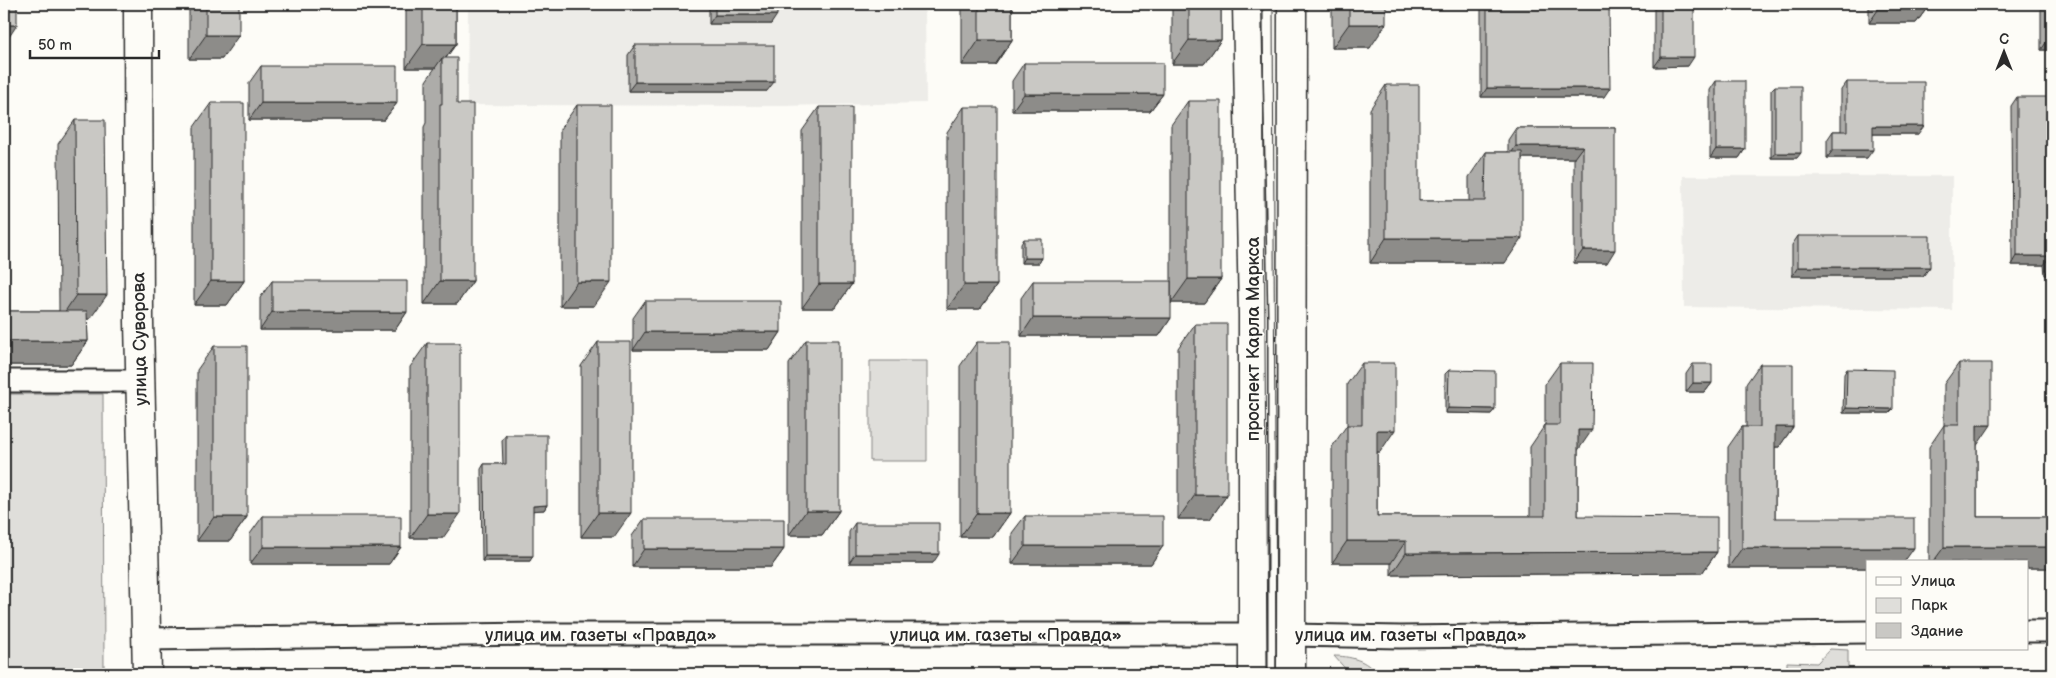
<svg xmlns="http://www.w3.org/2000/svg" width="2056" height="678" font-family="'Balsamiq Sans',sans-serif">
  <rect width="100%" height="100%" fill="#fdfcf7"/>
  <filter id="ink" filterUnits="userSpaceOnUse"><feTurbulence type="fractalNoise" baseFrequency=".02" numOctaves="2"/><feDisplacementMap in="SourceGraphic" scale="10" xChannelSelector="R" yChannelSelector="G"/><feConvolveMatrix kernelMatrix="1 2 1 2 8 2 1 2 1" color-interpolation-filters="sRGB"/></filter>
  <g filter="url(#ink)">
    <path fill="#edece8" d="M468 4H925L926 103 778 106 467 105Z
      M1683 176H1952V310L1684 307Z"/>
    <path fill="#dfdeda" stroke="#858482" d="M870 361H927V461H870Z
      M4 394H103L104 674H4Z
      M1830 649 1848 650V674H1787V662L1817 663Z
      M1334 656C1348 656 1369 660 1375 674H1350Z"/>
    <g fill="none" stroke-linecap="round" stroke-linejoin="round">
      <g stroke="#2b2b2b" stroke-width="25">
        <path id="minor" d="M4 381H141
          M2027 631H2052
          M1291 635 1400 637 1867 632
          M145 639 539 634H1253"/>
      </g>
      <g stroke="#2b2b2b" stroke-width="31">
        <path id="major" d="M138 4 139 322 147 674
          M1247 4 1253 316V674
          M1291 674 1292 4"/>
      </g>
      <use href="#minor" stroke="#fdfcf7" stroke-width="21"/>
      <use href="#major" stroke="#fdfcf7" stroke-width="28"/>
      <path stroke="#2b2b2b" stroke-width="1" d="M1263 4 1267 674
        M1273 4 1276 674"/>
    </g>
    <path fill="#adaca9" stroke="#2b2b2b" d="M189 4H239L222 59H189Z
      M406 4H456V44L446 58 457 104 473 281 457 304H424V127L426 123V81L435 68H406Z
      M709 4H777L771 24H709Z
      M962 4H1012V40L995 65H962Z
      M1172 4H1221V40L1204 64H1172Z
      M1332 4H1386L1370 48H1332Z
      M1481 4H1609L1604 97H1481Z
      M1654 4H1694L1688 66 1654 67Z
      M1869 4H1930L1916 23H1869Z
      M2044 4H2052V50H2041V8Z
      M635 45 767 91H628V55Z
      M1024 63 1163 94 1150 111H1012V81Z
      M261 66 397 103 384 120H249V83Z
      M1716 81 1745 149 1739 158H1710V90Z
      M1847 82 1918 134H1873L1867 158H1827V140L1833 131H1841V90Z
      M1386 85 1419 201H1469V177L1486 152H1508V140L1516 128H1615L1607 263H1574V158H1522L1505 263H1370V109Z
      M1775 86 1797 158H1771V90Z
      M2017 97 2050 165 2052 275H2045L2044 265H2012L2011 106Z
      M1188 101 1221 279 1204 303H1171V125Z
      M211 103 244 281 227 305H194V127Z
      M577 105 594 306H560V129Z
      M819 107 852 284 835 308H802V131Z
      M964 107 997 285 980 309H947V132Z
      M75 120 90 319H87L88 341 71 365H4V311H59L58 144Z
      M1798 236 1930 267 1923 276H1792V245Z
      M1024 239 1042 258 1039 263H1021V244Z
      M272 281 407 312 395 330H260V298Z
      M1033 281 1171 318 1159 336H1021V298Z
      M645 301 781 332 769 350H633V318Z
      M1195 324 1227 495 1210 519H1178V348Z
      M806 340 839 511 822 535H789V364Z
      M598 342 614 537H581V366Z
      M977 342 1010 513 993 537H960V366Z
      M427 343 443 538H410V367Z
      M214 346 247 517 230 541H197V370Z
      M1362 363 1380 452H1377V516H1530V447L1545 425V384L1560 363 1578 451V516L1717 552 1702 573 1391 575V563H1332V447L1347 425V384Z
      M1959 363 1977 446V517H2052V568H2027V562H1929V447L1944 425V384Z
      M1693 364 1712 383 1705 392H1686V374Z
      M1760 364 1793 427 1779 447H1775V518L1867 568H1728V447L1742 427H1746V384Z
      M1847 369 1893 409 1889 413H1843L1844 374Z
      M1449 370 1495 409 1491 414 1445 413V374Z
      M506 435 547 505 544 510H533L530 561H482L481 469 484 464H503L502 440Z
      M263 516 401 547 389 564H250V534Z
      M1025 516 1163 546 1151 564H1012V533Z
      M644 519 784 549 771 567H632V536Z
      M855 523 933 563H849V532Z"/>
    <path fill="#8d8c89" stroke="#2b2b2b" d="M1882 4H1930L1916 23H1869Z
      M715 15H777L771 24H709Z
      M1349 24H1386L1370 48H1332Z
      M4 25H17L5 43H4Z
      M2052 34V50H2041Z
      M206 35H239L222 59H189Z
      M979 40H1012L995 65H962Z
      M1189 40H1221L1204 64H1172Z
      M423 44H456L442 63V58L435 68H406Z
      M1661 57H1694L1688 66 1654 67Z
      M635 82H774L767 91H628Z
      M1487 88H1610L1604 97H1481Z
      M1024 94H1163L1150 111H1012Z
      M261 103H397L384 120H249Z
      M1873 126H1924L1918 134H1867Z
      M1516 146H1583L1574 158H1508Z
      M1716 149H1745L1739 158H1710Z
      M1833 150H1873L1867 158H1827Z
      M1775 153H1801L1797 158H1771Z
      M1386 238H1522L1505 263H1370Z
      M1583 250H1615L1607 263H1574Z
      M2017 256H2050L2044 265H2012Z
      M1024 258H1042L1039 263H1021Z
      M1798 267H1930L1923 276H1792Z
      M2050 267H2052V275H2045Z
      M1188 279H1221L1204 303H1171Z
      M211 281H244L227 305H194Z
      M440 281H473L457 304H424Z
      M577 282H611L594 306H560Z
      M819 284H852L835 308H802Z
      M964 285H997L980 309H947Z
      M76 295H107L90 319H60Z
      M272 312H407L395 330H260Z
      M1033 318H1171L1159 336H1021Z
      M645 332H781L769 350H633Z
      M4 341H88L71 365H4Z
      M1693 383H1712L1705 392H1686Z
      M1448 408 1495 409 1491 414 1445 413Z
      M1846 408 1893 409 1889 413H1843Z
      M1977 425H1991L1976 447Z
      M1775 427H1793L1779 447H1761Z
      M1377 430H1395L1380 452H1362Z
      M1578 430H1592L1577 452Z
      M1195 495H1227L1210 519H1178Z
      M547 505 544 510 529 511 533 506Z
      M806 511H839L822 535H789Z
      M598 513H631L614 537H581Z
      M977 513H1010L993 537H960Z
      M427 514H460L443 538H410Z
      M214 517H247L230 541H197Z
      M1347 541H1406L1391 563H1332Z
      M1025 546H1163L1151 564H1012Z
      M263 547H401L389 564H250Z
      M1944 547H2052V568H2027V562H1933Z
      M1742 548H1914L1904 562H1867V568H1728Z
      M644 549H784L771 567H632Z
      M1717 552 1702 573 1391 575 1406 553Z
      M855 554H939L933 563H849Z
      M485 556H533L530 561H482Z"/>
    <path fill="#c9c8c4" stroke="#2b2b2b" d="M4 4H17V25H4Z
      M206 4H239V35H206Z
      M423 4H456V44H423Z
      M715 4H777V15H715Z
      M979 4H1012V40H979Z
      M1189 4H1221V40H1189Z
      M1349 4H1386V24H1349Z
      M1487 4H1609L1610 88H1487Z
      M1661 4H1694V57H1661Z
      M635 45H774V82H635Z
      M442 58H457V104H473V281H440V104H442Z
      M1024 63H1163V94H1024Z
      M261 66H397V103H261Z
      M1716 81H1745V149H1716Z
      M1847 82H1924V126H1873V150H1833V131H1847Z
      M1386 85H1419V201H1485L1486 152H1522V238H1386Z
      M1775 86H1801V153H1775Z
      M2017 97H2050V165H2052V267H2050V256H2017Z
      M1188 101H1221V279H1188Z
      M211 103H244V281H211Z
      M577 105H611V282H577Z
      M819 107H852V284H819Z
      M964 107H997V285H964Z
      M75 120H105L107 295H76Z
      M1516 128H1615V250H1583V146H1516Z
      M1798 236H1930V267H1798Z
      M1024 239H1042V258H1024Z
      M272 281H407V312H272Z
      M1033 281H1171V318H1033Z
      M645 301H781V332H645Z
      M4 311H87L88 341H4Z
      M1195 324H1227V495H1195Z
      M806 340H839V511H806Z
      M598 342H631V513H598Z
      M977 342H1010V513H977Z
      M427 343H460V514H427Z
      M214 346H247V517H214Z
      M1362 363H1395V430H1377V516H1545V425H1560V363H1593L1592 430H1578V516L1717 517V552L1406 553V541H1347V425H1362Z
      M1959 363H1991V425H1977V517H2052V547H1944V425H1959Z
      M1693 364H1712V383H1693Z
      M1760 364H1793V427H1775V518H1914V548H1742V427H1760Z
      M1847 369 1893 370V409L1846 408Z
      M1449 370 1495 371V409L1448 408Z
      M506 435H547V505L533 506V556H485L484 464H506Z
      M263 516H401V547H263Z
      M1025 516H1163V546H1025Z
      M644 519H784V549H644Z
      M855 523H939V554H855Z"/>
  </g>
  <g text-anchor="middle" dominant-baseline="central" stroke-width="4" stroke-linejoin="round" paint-order="stroke">
    <g font-size="18" fill="#2b2b2b" stroke="#fdfcf7">
      <text transform="translate(140 339) rotate(-91)">улица Суворова</text>
      <text transform="translate(1253 339) rotate(-90)">проспект Карла Маркса</text>
      <text x="601" y="635">улица им. газеты «Правда»</text>
      <text x="1006" y="635">улица им. газеты «Правда»</text>
      <text x="1411" y="635">улица им. газеты «Правда»</text>
    </g>
  </g>
  <rect width="2056" height="678" fill="none" stroke="#fdfcf7" stroke-width="20"/>
  <rect x="10" y="10" width="2036" height="658" fill="none" stroke="#2b2b2b" stroke-width="2" filter="url(#ink)"/>
  <rect x="1866" y="560" width="162" height="90" fill="#fdfcf7" stroke="#a9a8a5"/>
  <rect x="1876" y="577" width="25" height="8" fill="#fdfcf7" stroke="#a9a8a5"/>
  <text x="1911" y="586" font-size="15" fill="#2b2b2b">Улица</text>
  <rect x="1876" y="598" width="25" height="15" fill="#dfdeda" stroke="#a9a8a5"/>
  <text x="1911" y="610" font-size="15" fill="#2b2b2b">Парк</text>
  <rect x="1876" y="623" width="25" height="15" fill="#c9c8c4" stroke="#a9a8a5"/>
  <text x="1911" y="636" font-size="15" fill="#2b2b2b">Здание</text>
  <g transform="translate(2004 52)" stroke="#fdfcf7" stroke-width="4" paint-order="stroke">
  <path d="M0-4L9 19L0 12L-9 19Z" fill="#2b2b2b"/>
  <text y="-8" font-size="14" font-weight="bold" text-anchor="middle" fill="#2b2b2b">С</text>
  </g>
  <path d="M30 50v8h129v-8" fill="none" stroke="#2b2b2b" stroke-width="2.5"/>
  <text x="38" y="50" font-size="15" fill="#2b2b2b" stroke="#fdfcf7" stroke-width="4" paint-order="stroke">50 m</text>
</svg>
